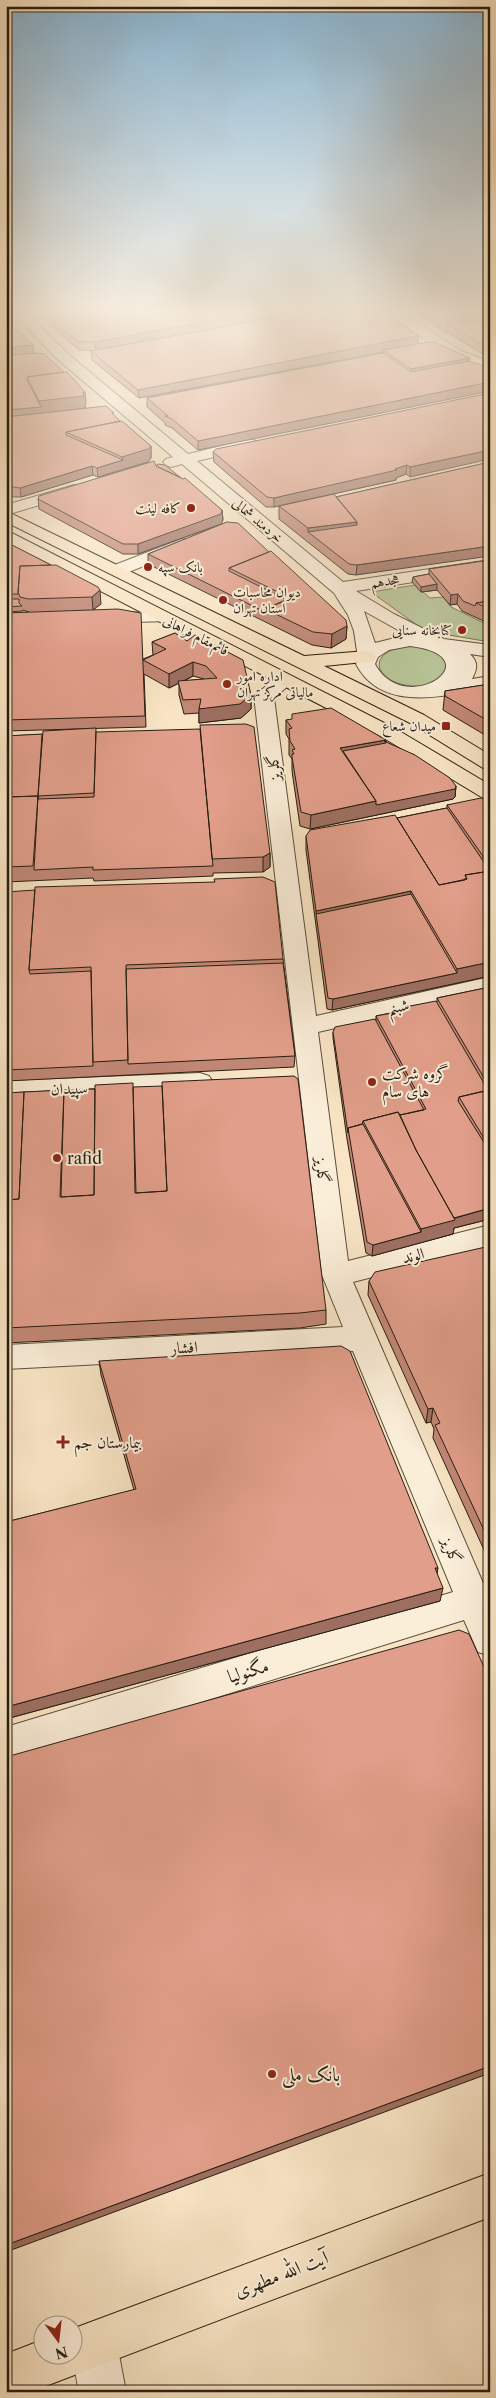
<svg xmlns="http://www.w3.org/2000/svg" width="496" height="2398" font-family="'Libre Caslon Text',Amiri,serif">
  <rect width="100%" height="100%" fill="#f9e5c5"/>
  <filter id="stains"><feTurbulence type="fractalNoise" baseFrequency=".004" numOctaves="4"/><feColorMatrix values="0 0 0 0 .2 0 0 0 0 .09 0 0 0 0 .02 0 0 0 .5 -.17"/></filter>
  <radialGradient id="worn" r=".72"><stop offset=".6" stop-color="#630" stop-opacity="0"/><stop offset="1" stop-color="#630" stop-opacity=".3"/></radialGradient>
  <path fill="#b8c699" stroke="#707255" d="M415 585 430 598 443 597 451 607 490 626V642L431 632 418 626 371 592Z
    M410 645 437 647 460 671C448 676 432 685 420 686 383 689 355 654 410 645Z"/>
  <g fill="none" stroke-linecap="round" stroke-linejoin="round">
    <g stroke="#5c4f3e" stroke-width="2">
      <path id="minor" d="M13 314H27L67 353 188 454 251 439 256 441 259 444 256 447 197 461 343 582 490 560V570L356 591 394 614 444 639 490 645V657L470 654C479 663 477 669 472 679L490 676V688C446 695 382 714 356 664L358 658 354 631 348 615 334 593 182 464 171 467 166 465 163 462 166 459 173 457 57 359ZM364 611 407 635 375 643ZM410 646C496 657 405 720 375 664L378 657 389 650Z
        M389 314H404L461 351 490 362V371L451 357Z
        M74 485 80 487 82 490 80 493 6 515V505Z
        M182 539 188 540 190 544 188 548 124 574H112L109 570 112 566Z
        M162 612 168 613 171 617 168 621 103 623 97 622 94 618 97 614 103 613Z
        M284 675 291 677 294 681 274 698 316 1016 490 977V993L318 1032 348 1261 490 1225V1247L353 1282 483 1583 490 1580V1656L478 1652 464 1620 6 1763V1727L453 1592 353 1351 6 1369V1345L343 1327 322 1275 254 696 277 677Z
        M200 1073 209 1076 213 1082 209 1088 200 1091 6 1099V1081Z
        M94 2321 110 2328 117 2344 126 2392H79C75 2370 69 2349 78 2328Z"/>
    </g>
    <g stroke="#271d11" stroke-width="2">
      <path id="major" d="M6 511 304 656 367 651 374 653 376 657 374 661 324 666 424 715 490 755V770L483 768 410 723 6 522Z
        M6 530 396 729 490 785V800L483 798 382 737 6 542Z
        M490 2173V2217L30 2392H6V2354L42 2340V2356H72V2329Z"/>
    </g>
    <use href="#minor" fill="#fbeed9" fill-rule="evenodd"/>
    <use href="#major" fill="#f9e5c5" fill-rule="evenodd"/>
  </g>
  <path fill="#c28877" stroke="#271d11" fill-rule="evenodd" d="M38 314H289L248 322 418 336V344L470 358 469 361 198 450 172 428 165 425V423L147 407V398L383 353V352L139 398 92 360 91 351H96L79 350Z
    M420 314H490L489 328 490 329V354L484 355 447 332 446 333 420 315Z
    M6 320 33 345 34 353 86 404H85V408L115 416 120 421 151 446V458L148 462 98 477 93 475 21 497H14L6 493Z
    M490 393 410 477 406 474 396 478V480L274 507H266L214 462 213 452Z
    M490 462 356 575 348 574 279 519V506L336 497Z
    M156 465 180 477 222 510 223 520 221 524 138 554H123L39 509 38 499Z
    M227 522 347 626 346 639 331 648 312 645 148 564V554Z
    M6 542 51 565 101 604 94 609 143 659 153 655 152 642 175 633 251 695V709L241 718 199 723V713L184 714 179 695V683L169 688 144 674 146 727 6 731V613L29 612 23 610V611L6 612ZM193 676 204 679 184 681Z
    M490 560V624L462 611 457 604 450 605 437 590 421 592 412 582 413 577 429 574V569Z
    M490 684V738L443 710 445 691Z
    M286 720 386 740V742L456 786 455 797 453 799 310 829 300 826 292 771V759L289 755V739L286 734Z
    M96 732 270 853V867L263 872 213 873V876L94 881 93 878 6 882V736Z
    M490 801V976L332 1010 327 1009 306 850V836L447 808V805Z
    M6 892 283 959 295 1056 294 1067 6 1081Z
    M490 987V1219L454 1228 453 1234 372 1256 366 1253 347 1139 333 1038V1032L376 1021V1016L405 1010V1007L437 1002V998Z
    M133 1087 326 1310V1324L300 1328 6 1343V1093Z
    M490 1246V1563L433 1438 434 1429 431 1422 426 1423 368 1295 369 1281Z
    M99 1361 437 1575 440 1601 6 1719V1522L134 1490 101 1375Z"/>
  <path fill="#9e6f61" stroke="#271d11" d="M248 314H289L248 322Z
    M485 314H490L488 329 448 324 447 332 446 333 447 317Z
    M236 316 248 318V322L96 351 95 342Z
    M418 336V345L383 350V352L342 360 139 398 138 390Z
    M33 345 34 354 6 357V348Z
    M485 346H490V354L484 355Z
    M470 358 468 369 410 381 411 369Z
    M490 382V391L198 450V441Z
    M85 392 86 404H85V408L6 419V410L40 407 39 401Z
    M151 446V458L148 462 98 477 97 468 123 460 122 457Z
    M490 450V459L410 477V467Z
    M407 465 406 474 396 478V480L274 507V498L395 469Z
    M92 466 93 475 21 497 20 488Z
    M222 510 223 520 221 524 138 554V544Z
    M357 522 356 535 308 532V528Z
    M490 546V556L356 575 357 565Z
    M437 584V590L421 592V587Z
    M100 590 101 604 93 610 92 597Z
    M458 594 457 604 450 605 451 595Z
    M347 626 346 639 331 648 332 634Z
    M193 662V676L169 688V674Z
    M251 695V709L241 718 199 723V709Z
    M386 740 385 754 346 761 340 748Z
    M456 786 455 797 453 799 310 829 311 815 376 801Z
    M270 853V867L263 872V857Z
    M411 891 410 905 316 914V911Z
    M490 962V976L332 1010 333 999 457 973V969Z
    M490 1208V1219L454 1228 453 1234 372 1256 373 1245 421 1232V1229L452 1219Z
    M433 1408 431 1422 426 1423 428 1409Z
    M435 1568H438L436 1580Z
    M443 1588 440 1601 6 1719V1707Z
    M490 2066V2073L6 2252V2245Z"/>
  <path fill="#e19e8a" stroke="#271d11" d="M46 314H234L236 316 95 342H78Z
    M234 314H244L248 318 236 320V316Z
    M294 314H386L418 336 138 390 91 351Z
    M443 314H485L447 317Z
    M6 320 33 345 6 348Z
    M480 321 490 329V346H485L448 324Z
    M429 342H434L470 358 411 369 383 350Z
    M36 353 44 354 64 372 27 377V380L41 407 6 410V356Z
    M383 353 411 372 469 361 490 368V382L198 441 172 419 165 416H168L147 398Z
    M67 372 85 392 83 393 84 396 39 401 27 377Z
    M490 393V450L410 467 407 465 395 469 397 470 274 498 267 497 213 452 216 449Z
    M106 406 114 413H112L120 421 66 432V435L123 460 97 468 92 466 20 488 13 487 6 484V417Z
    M122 421 151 446 148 449 122 457 66 432Z
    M154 461 156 466 183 479 185 478 222 510 221 514 138 544H123L38 499 39 496Z
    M490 462V546L357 565 349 564 308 532 357 525V522L336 497Z
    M158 464 165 465 180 477 156 466Z
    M334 494 357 522 308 528 279 506Z
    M227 522 238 523 269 552 229 568V571L287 600 265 609V612L148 554Z
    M6 542 51 565 20 566 18 594H6Z
    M271 551 346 620 347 626 332 634 313 632 265 609 290 598 229 568Z
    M490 560V601L476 603 475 606 463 601 458 594 451 595 429 569Z
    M56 565 98 587 100 590 92 597 28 599 20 597 18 592 20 566Z
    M429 574 437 584 421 587 413 577Z
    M6 599H19V603L22 606 6 607Z
    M490 601V609L476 603Z
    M118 609 141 613 145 716 6 720V613Z
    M175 633 187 641 195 635 243 660 251 695 240 704 199 709 201 699 183 700 178 681 217 678 206 666 193 662 169 674 143 660 166 649 152 642Z
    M490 684V722L445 696V691Z
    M331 708 386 740 340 748 376 801 311 815 301 812 292 757V754H294L292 750 295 749 290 741 289 729 292 728 286 720 292 719V714Z
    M246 724 254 727 270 853 263 857 212 859 200 725Z
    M96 728 94 793 38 796 43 731Z
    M200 729 213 866 93 870V867L34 870 38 796V799L94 797 96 732Z
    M42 734 38 796 6 797V736Z
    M384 741 415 755 450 778 456 786 455 789 376 805V801L343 751 386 743Z
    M38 796 33 866 6 867V797Z
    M481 798 488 799 490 801V866L447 805Z
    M447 808 490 871 465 875 467 879H464L465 880 439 885 397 818Z
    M395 815 439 885 467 879 465 875 490 871V962L457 969 411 891 316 911 306 836 310 830Z
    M263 877 275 882 283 959 126 965 128 1060 93 1062 91 967 29 970 35 887 215 882 214 879Z
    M35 890 29 970 30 974 91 971 93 1066 6 1070V892Z
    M411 894 457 973 333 999 328 998 316 914Z
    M283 963 295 1056 128 1064 126 969Z
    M490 987V1088L437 998Z
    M436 1001 488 1090 459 1097 458 1101 490 1152V1208L454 1218 416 1150 400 1115 426 1109 376 1016 407 1010 405 1007Z
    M375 1019 424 1110 400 1115 398 1112 363 1121 362 1124 348 1128V1133L333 1032 335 1027Z
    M294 1076 298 1079 326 1310 300 1313 6 1328V1200L19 1199 24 1092 64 1090 60 1197 94 1195 95 1085 133 1083 135 1193 167 1191 162 1082Z
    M162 1086 167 1191 136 1193 133 1087Z
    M95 1089 94 1195 61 1197 64 1090Z
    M490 1090V1148L459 1097Z
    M24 1092 19 1199 6 1200V1093Z
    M398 1112 416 1150 455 1220 421 1229 363 1121Z
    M363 1124 421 1232 373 1245 367 1242 348 1128Z
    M490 1246V1543L435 1425 440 1423 433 1408 428 1409 369 1281 375 1272Z
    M341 1346 350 1351 438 1568H435L443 1588 6 1707V1522L136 1489 99 1361Z
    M459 1630 469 1634 490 1680V2066L6 2245V1757Z"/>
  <linearGradient id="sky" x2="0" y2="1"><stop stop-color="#8ab8d6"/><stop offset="0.48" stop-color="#fcf3e5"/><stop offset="1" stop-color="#fcf3e5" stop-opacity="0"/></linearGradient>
  <rect width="496" height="650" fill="url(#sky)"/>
  <g fill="#8f2418" stroke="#fbeed9" stroke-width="2">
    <circle cx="191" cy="508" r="5"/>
    <circle cx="148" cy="567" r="5"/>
    <circle cx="223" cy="600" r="5"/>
    <circle cx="462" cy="630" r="5"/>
    <circle cx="227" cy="684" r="5"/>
    <rect x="441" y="721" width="10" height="10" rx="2.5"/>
    <circle cx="372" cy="1082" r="5"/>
    <circle cx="57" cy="1158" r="5"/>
    <path d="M60.5 1434.5h5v5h5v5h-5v5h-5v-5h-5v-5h5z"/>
    <circle cx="272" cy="2074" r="5"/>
  </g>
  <g text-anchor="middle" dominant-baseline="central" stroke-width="4" stroke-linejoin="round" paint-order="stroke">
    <g font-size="14" fill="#271d11" stroke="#fbeed9" text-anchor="end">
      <text x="181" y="508">کافه لینت</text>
      <text x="158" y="567" text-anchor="start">بانک سپه</text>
      <text x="233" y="592" text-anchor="start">دیوان محاسبات<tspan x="233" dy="16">استان تهران</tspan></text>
      <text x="452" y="630">كتابخانه سنایی</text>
      <text x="237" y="676" text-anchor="start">اداره امور<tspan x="237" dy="16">مالیاتی مرکز تهران</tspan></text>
      <text x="436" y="726">میدان شعاع</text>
    </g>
    <g font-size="14" fill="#271d11" stroke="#fbeed9">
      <text transform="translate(258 520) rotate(40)">خردمند شمالی</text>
      <text transform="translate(385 581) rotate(-9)">هجدهم</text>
      <text transform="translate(196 635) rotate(27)">قائم‌مقام فراهانی</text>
    </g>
    <g font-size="16" fill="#271d11" stroke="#fbeed9">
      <text transform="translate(273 768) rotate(-97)">گلریز</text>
      <text transform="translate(398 1006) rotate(-13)">شبنم</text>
      <text transform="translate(69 1088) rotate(-2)">سپیدان</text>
      <text transform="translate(323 1170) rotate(83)">گلریز</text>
      <text transform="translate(413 1255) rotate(-14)">الوند</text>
      <text transform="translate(184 1347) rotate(-3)">افشار</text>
      <text transform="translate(452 1550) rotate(67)">گلریز</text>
    </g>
    <g font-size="16" fill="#271d11" stroke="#fbeed9" text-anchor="start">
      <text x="382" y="1073">گروه شرکت<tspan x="382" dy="18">های سام</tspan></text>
      <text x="67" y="1158">rafid</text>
      <text x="74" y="1442">بیمارستان جم</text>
    </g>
    <g font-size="19" fill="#271d11" stroke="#fbeed9">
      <text transform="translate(248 1671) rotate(-17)">مگنولیا</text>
      <text transform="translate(281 2274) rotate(-21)">آیت الله مطهری</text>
    </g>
    <g font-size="19" fill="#271d11" stroke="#fbeed9" text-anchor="start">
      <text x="282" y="2074">بانک ملی</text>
    </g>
  </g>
  <rect width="496" height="2398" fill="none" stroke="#f9e5c5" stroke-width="25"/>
  <rect x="8" y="8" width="481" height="2383" fill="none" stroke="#271d11" stroke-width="2.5"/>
  <rect x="12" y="12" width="471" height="2373" fill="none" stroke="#271d11"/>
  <g transform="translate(58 2340) rotate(165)"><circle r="24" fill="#fbeed9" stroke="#a69a89"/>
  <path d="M0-4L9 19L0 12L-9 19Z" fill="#8f2418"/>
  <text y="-8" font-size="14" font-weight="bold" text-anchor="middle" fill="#271d11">N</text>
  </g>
  <rect width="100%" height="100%" filter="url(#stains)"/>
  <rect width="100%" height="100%" fill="url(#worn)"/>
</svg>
